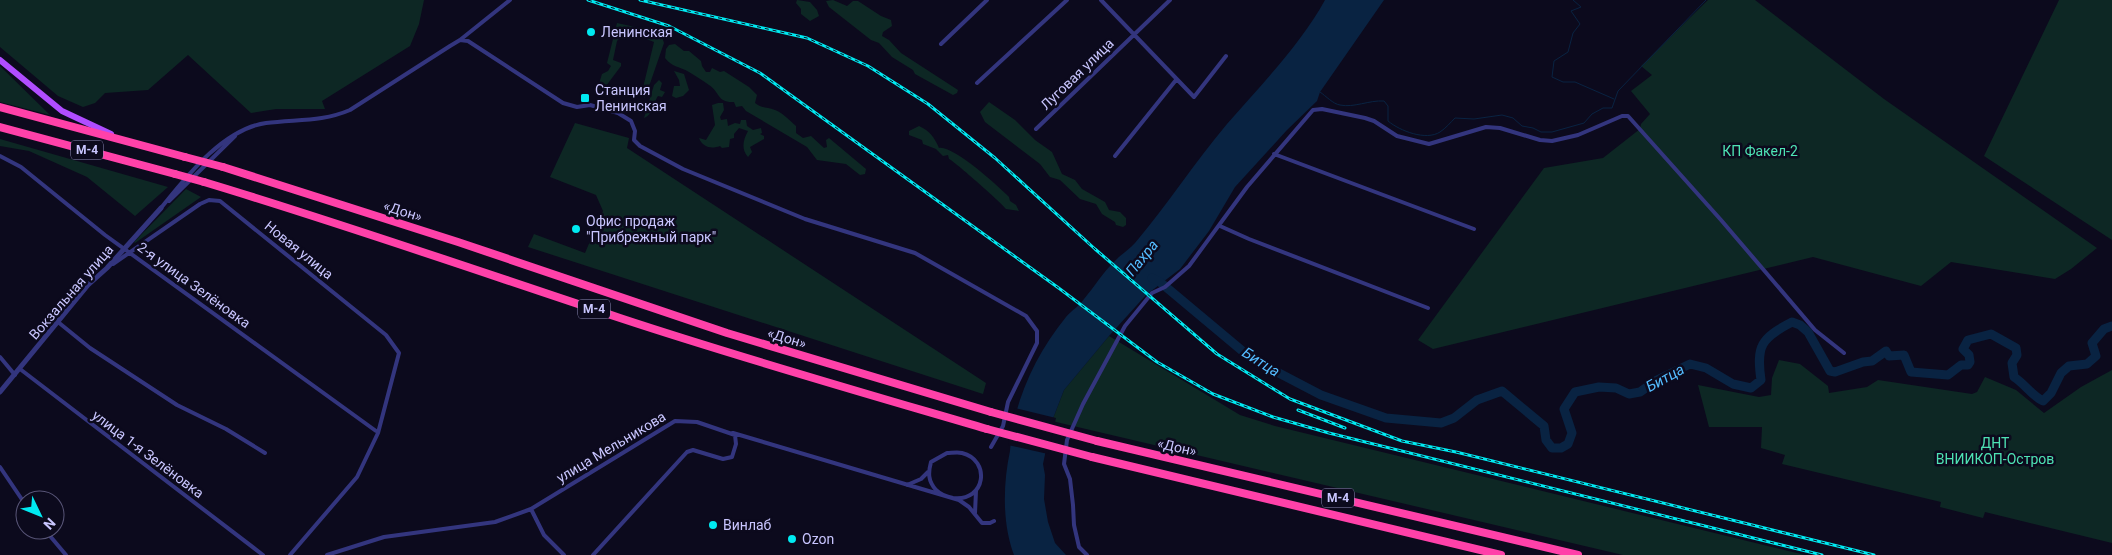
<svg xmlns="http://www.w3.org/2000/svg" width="2112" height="555" font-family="Roboto,sans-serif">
  <rect width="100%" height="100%" fill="#0c0a1d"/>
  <path fill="#0d2724" d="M0 0H424L419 24 410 46 322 101 325 109H276L251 113 188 55 148 90 105 93 95 103 83 107 58 96 0 47Z
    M797 0 810 2 817 10 819 16 810 21 801 14V9L796 3Z
    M833 0 847 6 853 1H858L881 16 891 20 892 26 883 32 882 36 889 40 901 53 958 90 957 93 953 95 915 74 913 70 892 57 879 43 871 40 829 7 826 1Z
    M1708 0H1755L1884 99 2097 248 2071 269 2055 279 1951 262 1921 286 1813 257 1433 349 1418 340 1544 168 1603 158 1640 129 1641 124 1650 114 1631 91 1652 75 1641 66Z
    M2059 0H2112V240L1984 156Z
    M617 23 644 29 662 37 664 43 645 98 641 96 654 42 626 31 617 41 613 60 621 63V66L603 90H597L602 74 608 71 611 66 607 63Z
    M675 44 684 51H689L701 61 702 66 706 72H710L712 68 720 72 724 71 749 87 757 95 755 103C763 109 767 107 775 110 783 113 790 121 796 126V133L803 138 811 136 824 148 827 147 826 140 829 138 866 169 865 174 860 175 846 164 817 160 807 147 746 111 742 106 736 107 734 102C717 103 720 92 709 85 703 81 696 76 689 72 679 66 673 68 665 58L666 49 669 45Z
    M0 66 50 115 0 102Z
    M674 71 684 74 689 90 683 96 676 98 672 96 674 86H680L679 80Z
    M659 80 662 83 660 90 665 92 662 97 658 96C653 103 654 114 644 118L654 85Z
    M989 102 1015 120 1035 140 1052 152 1062 174 1075 180 1082 189 1105 202 1109 210 1120 212 1126 218V225L1123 227 1116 225 1115 222 1102 214 1096 204 1080 199 1060 180 1050 177 1040 164 985 122 980 112Z
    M718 103H723L724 110 720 117 721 120 727 119 728 126 735 123 740 124 741 120H746L747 126 753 130 761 128 762 133 760 134 764 136V139L750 147 752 152 748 157C741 149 743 140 748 131L739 128 734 134V138L730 139 729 147 722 148 720 146C712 149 703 148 699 138L706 140 715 125 712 105Z
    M575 123 629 138 627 148 986 383 983 394 528 247 534 234 585 253 603 211 596 195 550 177Z
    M919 126C930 131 934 137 939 148 953 145 998 186 1009 197L1010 201 1016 205 1019 211 1006 209C1004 205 954 161 949 159L948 155 943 156 936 149 923 144 922 140 909 135V131Z
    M0 139 168 187 135 216 87 177 29 151 0 146Z
    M186 189 201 197 135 243 134 242Z
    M1109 336 1240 415 1275 426 1805 555H1623L1052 421 1064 390Z
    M1779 360 1800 364 1828 386 1829 393 1867 387 1878 380 1972 394 1977 392 1985 377 2016 390 2044 413 2081 387 2112 370V543L1985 512 1983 518 1940 507 1941 502 1782 464 1785 455 1761 448 1762 427H1709L1698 385 1759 397 1771 395 1772 378Z"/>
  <path fill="#092342" d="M1325 0H1384L1320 92 1317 101 1287 130 1235 187 1209 231 1180 269 1146 295 1109 336 1064 390 1052 421 1043 464 1045 475 1044 499 1048 522 1055 543 1066 555H1014C1002 523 1003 484 1010 451 1011 442 1011 433 1013 425 1022 385 1040 349 1066 317 1071 311 1079 306 1084 299 1095 286 1103 272 1115 261 1121 254 1129 250 1135 243 1167 205 1195 162 1227 124 1260 86 1301 44 1325 0Z"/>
  <path fill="#0c0a1d" d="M1015 408 1056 418 1048 454 1008 445 1010 426Z"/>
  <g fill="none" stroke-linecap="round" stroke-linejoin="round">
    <path stroke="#092342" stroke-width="1" d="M1573 0 1581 7 1571 11 1580 24 1573 33 1568 52 1554 61 1552 77 1563 82H1575L1614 99
      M1320 92C1326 96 1333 104 1340 105 1354 108 1369 100 1384 101L1388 106V121C1400 131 1426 141 1440 132 1446 128 1450 123 1455 118L1474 119 1502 115 1513 118 1522 126 1533 128 1541 132H1552L1584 123 1592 114 1603 108H1612L1618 91 1706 0"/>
    <path stroke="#092342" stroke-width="9" d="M1152 278 1160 282 1252 359 1321 395 1386 418 1441 423 1454 418 1477 400 1502 391 1544 426 1546 440 1552 448H1561L1568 444 1572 433 1564 409 1575 392 1599 387 1616 388 1629 394 1640 392 1657 380 1690 364 1706 368 1733 384 1751 388 1761 380C1756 346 1761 338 1792 322L1800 325 1808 332 1830 371 1835 372 1863 362 1872 361 1886 351 1889 356 1904 355 1911 372 1948 375 1961 365H1968L1970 362 1969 355 1963 349 1968 340 1991 334 2016 348 2017 355 2012 363 2014 377C2025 384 2032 396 2043 401L2051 393 2061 373 2069 366 2087 364 2096 356 2092 343 2104 329 2112 326"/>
    <path stroke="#33357e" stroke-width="4" d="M1101 0 1194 97 1226 56
      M460 40 510 0
      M941 44 987 0
      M977 83 1067 0
      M1036 129 1170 0
      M1274 154 1474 229
      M0 156 21 167 105 235 376 431
      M1115 156 1176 80
      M169 201 235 136
      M161 208C187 176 223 129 266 123 296 119 322 122 350 110L450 46 460 40 468 41 563 103 577 107 590 105 618 113 631 121 635 131 634 140 640 146 683 169 805 219 915 253 1026 316 1037 331V343L1008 402 1003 426 991 447
      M1220 226 1249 239 1428 308
      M113 264 200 204 209 200 220 201 386 335 399 353 378 433 357 477 290 555
      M58 322 90 348 177 405 226 429 265 453
      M0 357 15 375
      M20 369 263 555
      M733 433 959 500 969 507 982 523H990L994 521
      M947 453C951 453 958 452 962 453 991 460 986 502 953 498 947 497 941 495 936 490 928 481 928 473 931 462Z
      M0 467 25 504
      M907 485 921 479 928 472
      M531 509 544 535 564 555
      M975 513 976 491
      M45 530 66 555
      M327 555 384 537 495 522 531 509 675 421 697 422 735 435 736 444 732 457 723 459 693 450 687 452 593 555
      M1087 555 1079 547 1074 525 1073 505 1070 479 1064 464 1067 440 1083 404 1125 326 1152 293 1165 287 1189 266 1247 187 1313 110 1322 109 1365 118 1374 121 1397 136 1429 144 1486 127 1500 128 1540 140 1552 141 1578 135 1622 116H1628L1721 220 1815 330 1844 353"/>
    <path stroke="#33357e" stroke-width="5" d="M0 392 88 285 107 268 161 208"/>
    <path stroke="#b04dff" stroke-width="6" d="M0 60 62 111 111 134"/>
    <path stroke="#ff41a9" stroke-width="8" d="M0 107 185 157
      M0 127 175 174
      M223 167 458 242 727 333 991 412
      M204 182C344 224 481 272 620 318 741 358 864 393 987 429
      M1097 441 1578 555
      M1092 457 1501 555"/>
    <g stroke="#00eaf1" stroke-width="3">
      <path id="rail" d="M588 0 669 26 760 73 1060 289 1157 362 1213 394 1273 417 1329 433 1822 555
        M640 0 807 38 868 66 928 104 995 158 1095 249 1217 354 1290 399 1402 441 1456 452 1874 555
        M1298 410 1345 428"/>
    </g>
    <use href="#rail" stroke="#0c0a1d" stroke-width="1" stroke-dasharray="4" stroke-linecap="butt"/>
    <path stroke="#ff41a9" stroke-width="8" d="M185 157 223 167
      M175 174 204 182
      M991 412 1097 441
      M987 429 1092 457"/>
  </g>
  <g fill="#00eaf1" stroke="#0c0a1d" stroke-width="2">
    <circle cx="591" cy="32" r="5"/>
    <rect x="580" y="93" width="10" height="10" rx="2.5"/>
    <circle cx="576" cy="229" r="5"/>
    <circle cx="713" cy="525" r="5"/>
    <circle cx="792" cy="539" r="5"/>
  </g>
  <g text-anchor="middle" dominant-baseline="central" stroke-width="5" stroke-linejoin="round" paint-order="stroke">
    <g fill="#0c0a1d" stroke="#908ebb" stroke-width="1">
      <rect x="71" y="140.5" width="32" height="19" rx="4"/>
      <rect x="578" y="299.5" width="32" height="19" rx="4"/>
      <rect x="1322" y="488.5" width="32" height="19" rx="4"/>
    </g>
    <g font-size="12" font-weight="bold" fill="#c9c6ff">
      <text x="87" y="150">М-4</text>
      <text x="594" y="309">М-4</text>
      <text x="1338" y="498">М-4</text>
    </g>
    <g font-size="14" fill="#c9c6ff" stroke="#0c0a1d" text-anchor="start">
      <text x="601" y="32">Ленинская</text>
      <text x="595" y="90">Станция<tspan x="595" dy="16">Ленинская</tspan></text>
      <text x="586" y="221">Офис продаж<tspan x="586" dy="16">"Прибрежный парк"</tspan></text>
      <text x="723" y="525">Винлаб</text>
      <text x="802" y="539">Ozon</text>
    </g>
    <g font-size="14" fill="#c9c6ff" stroke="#0c0a1d">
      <text transform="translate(1077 74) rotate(-44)">Луговая улица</text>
      <text transform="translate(403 211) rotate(18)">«Дон»</text>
      <text transform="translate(299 250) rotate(39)">Новая улица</text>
      <text transform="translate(194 285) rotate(36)">2-я улица Зелёновка</text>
      <text transform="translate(71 292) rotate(-49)">Вокзальная улица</text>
      <text transform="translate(787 338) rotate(17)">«Дон»</text>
      <text transform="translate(611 447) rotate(-31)">улица Мельникова</text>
      <text transform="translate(1177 447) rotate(13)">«Дон»</text>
      <text transform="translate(148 454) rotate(37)">улица 1-я Зелёновка</text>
    </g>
    <g font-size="14" fill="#4ee3b4" stroke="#0c0a1d">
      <text x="1760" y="151">КП Факел-2</text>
      <text x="1995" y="443">ДНТ<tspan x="1995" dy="16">ВНИИКОП-Остров</tspan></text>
    </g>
    <g font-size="15" font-style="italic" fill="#54bcff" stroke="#0c0a1d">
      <text transform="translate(1142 258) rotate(-51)">Пахра</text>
      <text transform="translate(1261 362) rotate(32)">Битца</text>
      <text transform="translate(1665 378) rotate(-29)">Битца</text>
    </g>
  </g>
  <g transform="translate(40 515) rotate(133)"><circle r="24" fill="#0c0a1d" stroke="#585577"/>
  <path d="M0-4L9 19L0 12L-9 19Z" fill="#00eaf1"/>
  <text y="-8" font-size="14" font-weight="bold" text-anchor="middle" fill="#c9c6ff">N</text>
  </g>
</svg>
